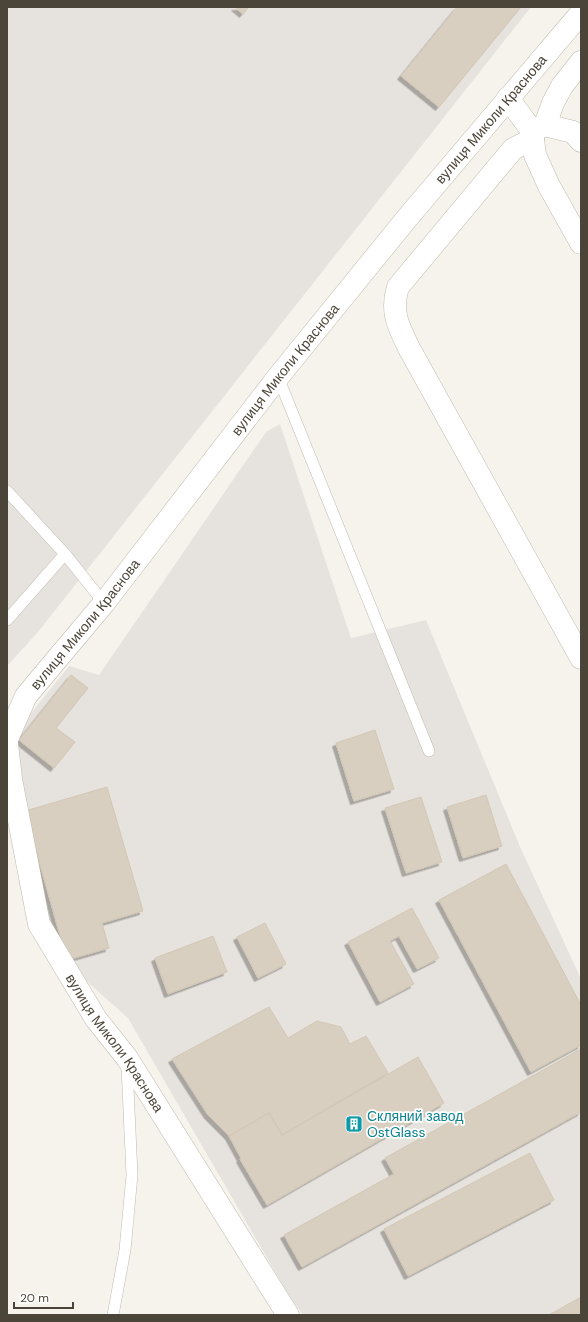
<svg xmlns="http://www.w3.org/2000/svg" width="588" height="1322" font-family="'DM Sans',sans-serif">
  <defs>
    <filter id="shadow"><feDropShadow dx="-3.5" dy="3.5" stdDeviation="0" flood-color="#0004"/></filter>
  </defs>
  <rect width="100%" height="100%" fill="#f6f3ec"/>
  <path fill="#e6e2dd" d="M7 7H531L38 632 7 666Z
    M280 424 351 638 426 620 521 849 581 979V1315H303L288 1294 128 1018 65 962 45 914 13 752 19 728 69 666 99 675 266 432Z"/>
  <path fill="#d8cfc1" stroke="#d3c7b4" filter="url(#shadow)" d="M235 7H249L243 14Z
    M457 7H521L439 107 401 76Z
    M71 675 88 688 56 728 75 742 54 768 19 740Z
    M375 730 394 789 354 801 336 743Z
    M107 787 143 911 102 923 109 948 67 960 25 811Z
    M486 795 502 846 463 858 447 807Z
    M421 797 442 862 406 873 385 808Z
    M506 864 581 1005V1045L531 1072 439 900Z
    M412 908 439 958 417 969 399 936 390 941 414 984 380 1002 348 942Z
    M265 923 286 964 258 978 237 937Z
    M213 936 227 972 168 994 155 958Z
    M269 1007 288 1038 317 1021 341 1027 350 1044 366 1036 388 1073 282 1135 269 1113 229 1136 208 1115 172 1059Z
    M581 1049V1112L302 1267 284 1235 394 1174 385 1158Z
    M418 1057 444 1103 267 1205 240 1159 241 1158 229 1136 269 1113 282 1135Z
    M530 1153 554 1200 408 1276 384 1229Z
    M581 1297V1315H549Z"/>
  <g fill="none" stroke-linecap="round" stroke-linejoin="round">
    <g stroke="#c2bbae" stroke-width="12">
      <path id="lane" d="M278 377 429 751
        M7 491 65 554 104 603
        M7 620 65 554
        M113 1315 125 1250 132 1175 127 1066"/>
    </g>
    <g stroke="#c2bbae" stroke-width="23">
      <g id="street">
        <path d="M508 98 532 131 535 155 549 186 581 243"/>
        <path d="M545 125 553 103 562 86 581 62"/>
        <path d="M532 131 545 125 573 132 581 141"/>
        <path d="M533 139 513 149 398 287C390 312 399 328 410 350L581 658"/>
        <path id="s1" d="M7 739 26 696 104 603 278 377 408 217 581 13"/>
        <path id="s2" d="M7 744 11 779 39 924 96 1019 127 1058 288 1315"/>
      </g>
    </g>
    <use href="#lane" stroke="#fff" stroke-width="11"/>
    <use href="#street" stroke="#fff" stroke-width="22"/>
  </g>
  <defs>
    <g id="building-square" transform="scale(0.9)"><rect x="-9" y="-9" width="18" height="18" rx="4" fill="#0f9aa8" stroke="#fff"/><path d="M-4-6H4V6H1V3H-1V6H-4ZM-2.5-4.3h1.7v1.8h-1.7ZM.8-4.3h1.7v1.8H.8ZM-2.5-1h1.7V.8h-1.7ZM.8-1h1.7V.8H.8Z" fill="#fff"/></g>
  </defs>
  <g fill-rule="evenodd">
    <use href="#building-square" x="354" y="1124"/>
  </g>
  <g text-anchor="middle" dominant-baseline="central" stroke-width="3.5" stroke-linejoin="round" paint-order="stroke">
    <g font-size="14" fill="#4b4439" stroke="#fff">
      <text stroke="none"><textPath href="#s1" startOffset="788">вулиця Миколи Краснова</textPath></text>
      <text stroke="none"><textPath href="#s1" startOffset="464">вулиця Миколи Краснова</textPath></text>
      <text stroke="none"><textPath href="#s1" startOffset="140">вулиця Миколи Краснова</textPath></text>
      <text stroke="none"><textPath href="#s2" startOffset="324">вулиця Миколи Краснова</textPath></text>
    </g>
    <g font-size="14" fill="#0d838f" stroke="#fff" text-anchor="start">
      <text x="367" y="1116">Скляний завод<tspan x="367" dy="16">OstGlass</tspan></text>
    </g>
  </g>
  <rect width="588" height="1322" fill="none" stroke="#4b4439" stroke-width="16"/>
  <path d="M14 1302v6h59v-6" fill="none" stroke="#4b4439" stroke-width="2"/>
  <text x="20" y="1302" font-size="12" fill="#4b4439" stroke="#ffffff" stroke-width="3" paint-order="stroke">20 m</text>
</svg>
